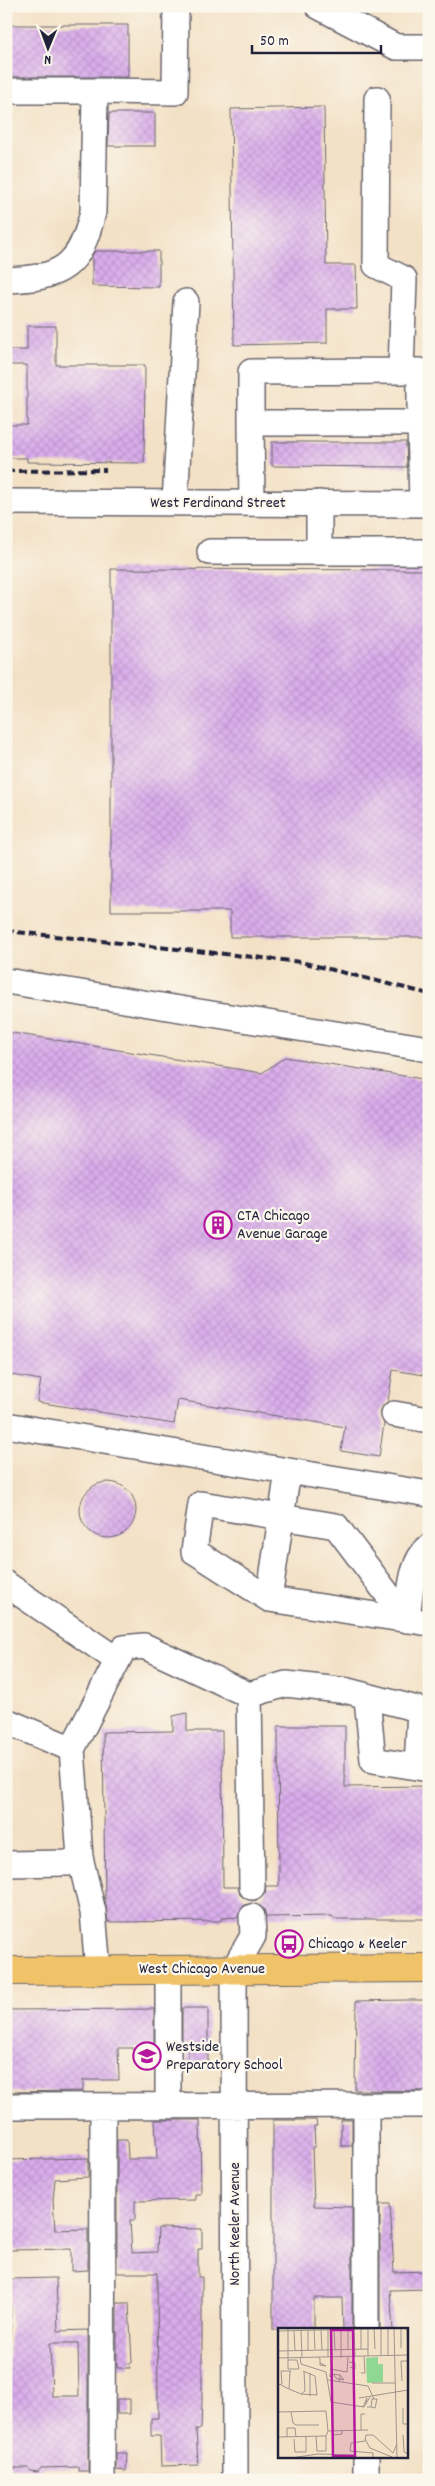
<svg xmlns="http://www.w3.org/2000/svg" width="435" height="2486" font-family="Dekko,sans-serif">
  <defs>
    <pattern id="building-cross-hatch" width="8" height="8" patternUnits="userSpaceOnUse" patternTransform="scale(1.25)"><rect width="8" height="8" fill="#d9aceb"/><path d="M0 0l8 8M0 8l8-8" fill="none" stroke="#ba94ca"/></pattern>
  </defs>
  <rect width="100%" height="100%" fill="#fbf7ec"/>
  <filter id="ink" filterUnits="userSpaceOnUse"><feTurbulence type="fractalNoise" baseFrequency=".02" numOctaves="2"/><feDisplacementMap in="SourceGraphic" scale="10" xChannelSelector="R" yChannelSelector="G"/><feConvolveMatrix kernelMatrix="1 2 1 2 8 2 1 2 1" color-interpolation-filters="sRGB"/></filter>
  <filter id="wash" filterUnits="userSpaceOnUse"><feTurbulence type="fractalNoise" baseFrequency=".0096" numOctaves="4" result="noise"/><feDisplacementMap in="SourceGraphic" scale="20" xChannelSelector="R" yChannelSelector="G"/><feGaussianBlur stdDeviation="1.12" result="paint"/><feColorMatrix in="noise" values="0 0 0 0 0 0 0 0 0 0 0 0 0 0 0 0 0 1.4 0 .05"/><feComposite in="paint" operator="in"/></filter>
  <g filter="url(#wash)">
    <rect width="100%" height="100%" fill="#f3e1c6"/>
    <g id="blocks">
      <path fill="url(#building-cross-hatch)" fill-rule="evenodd" d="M6 25H128V77H6Z
        M324 107 326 265H356L357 309H327V343L234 345 231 109Z
        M109 113H155V146H108Z
        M95 251H159V287L92 286V256Z
        M27 326H56V365H145L144 463 27 462V458H6V425H27V365H6V350H27Z
        M272 442H406L407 467 272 466Z
        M111 569 429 570V937H230V911H111Z
        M6 1032 262 1073 285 1057 429 1080V1376L393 1370 388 1401 380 1412 384 1424 379 1457 341 1451 345 1427 178 1400 174 1424 37 1402 41 1380 6 1374Z
        M80 1510a28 28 0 1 1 56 0a28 28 0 1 1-56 0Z
        M187 1713V1731H222L223 1887H238L240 1895 252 1901 260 1899 265 1894 266 1886H279L278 1726H345V1787L429 1786V1919H334L332 1916 266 1917 264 1909 252 1903 244 1905 238 1917 222 1918 221 1921 108 1922 105 1899 103 1732 173 1731V1716Z
        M405 2000H429V2091L355 2090 356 2001Z
        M182 2008H208V2065H188V2044L182 2045Z
        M154 2009V2048H118L119 2080H83V2091L6 2092V2010Z
        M155 2120H200L201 2194H195V2200L135 2201V2220H130L132 2253 157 2252 158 2228 202 2229V2249H198V2277H202V2401L201 2429H196L198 2465 161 2466 160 2436H151V2418H158L157 2273H117V2140H127L128 2159H157Z
        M273 2120H316L317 2126H314L315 2147H312L314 2206 352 2207V2330H343L342 2298H314V2330H273Z
        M341 2120H352V2146H341Z
        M88 2158V2177L55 2179 53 2200 55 2230 88 2229V2270L71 2271V2249L8 2250 6 2160Z
        M380 2204H390L394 2272 429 2271V2289L390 2290 393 2330H380Z
        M56 2278 58 2331 88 2330V2471H79V2467L41 2468 38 2472 31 2471 28 2468H10V2464H6L7 2370 11 2324 10 2279ZM50 2343H78L79 2396H52Z
        M117 2303H129L132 2363H129L130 2368H117Z
        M117 2399H130V2414H117Z
        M116 2453H127L126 2471 116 2470Z"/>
    </g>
  </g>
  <g filter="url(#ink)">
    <use href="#blocks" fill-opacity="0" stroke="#6b656c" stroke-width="1"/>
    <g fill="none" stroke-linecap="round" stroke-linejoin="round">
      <g stroke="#6b656c" stroke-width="28">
        <path id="minor" d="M318 6 396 47H429
          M6 91H95L93 212C80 267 62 278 6 280
          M95 91 175 92 176 6
          M377 99 376 265 404 279 401 371
          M251 423V372L401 371H420V423
          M6 502 429 504
          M175 503 186 302
          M252 503 251 423H420L422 504
          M210 552H429
          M319 552V503
          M6 981 429 1049
          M394 1414 429 1420
          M6 1425 429 1494
          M288 1471 269 1599 429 1623
          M6 1584 117 1660
          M269 1599 194 1551 201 1504 336 1526 407 1620
          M407 1620C410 1597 410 1562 429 1547
          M249 1695 252 1887
          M367 1698 373 1760 429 1769
          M6 1721 72 1749
          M417 1767 420 1710
          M6 1864 68 1863 80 1857
          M98 1970 93 1912 80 1857 72 1749 124 1648 144 1646 249 1695 286 1684 348 1691 429 1712
          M366 2105V2330
          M6 2106 429 2105
          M168 2106V1970
          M102 2480 103 2106
          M235 2480 234 1969 253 1936 252 1917
          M366 2480V2457"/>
      </g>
      <g stroke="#6b656c" stroke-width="30">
        <path id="major" d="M6 1971 429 1968"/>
      </g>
      <use href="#minor" stroke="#fff" stroke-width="25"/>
      <use href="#major" stroke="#f1c369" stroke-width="28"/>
      <path stroke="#22223b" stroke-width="4" stroke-dasharray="8 4" stroke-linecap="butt" d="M6 471 106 470
        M6 931 301 962 429 994"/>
    </g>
  </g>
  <defs>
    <g id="building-ring" transform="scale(1.4375)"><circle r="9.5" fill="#fbf7ec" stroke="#b5179e" stroke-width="1.5"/><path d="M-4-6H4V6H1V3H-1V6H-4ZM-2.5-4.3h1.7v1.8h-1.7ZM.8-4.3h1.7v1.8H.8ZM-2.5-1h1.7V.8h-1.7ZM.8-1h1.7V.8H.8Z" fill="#b5179e"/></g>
    <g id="bus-ring" transform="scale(1.4375)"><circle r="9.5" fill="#fbf7ec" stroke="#b5179e" stroke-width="1.5"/><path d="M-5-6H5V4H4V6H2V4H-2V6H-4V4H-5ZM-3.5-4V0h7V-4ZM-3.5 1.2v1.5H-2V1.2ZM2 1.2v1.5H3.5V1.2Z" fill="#b5179e"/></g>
    <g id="school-ring" transform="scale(1.4375)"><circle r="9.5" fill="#fbf7ec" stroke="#b5179e" stroke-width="1.5"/><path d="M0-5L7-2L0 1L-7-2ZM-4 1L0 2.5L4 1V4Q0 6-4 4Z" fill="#b5179e"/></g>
  </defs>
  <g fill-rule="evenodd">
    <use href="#building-ring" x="218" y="1225"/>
    <use href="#bus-ring" x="289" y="1944"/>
    <use href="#school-ring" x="147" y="2056"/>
  </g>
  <g text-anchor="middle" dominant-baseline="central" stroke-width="4.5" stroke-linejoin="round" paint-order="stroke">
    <g font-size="16" fill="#22223b" stroke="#fbf7ec">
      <text x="218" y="503">West Ferdinand Street</text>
      <text x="202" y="1969">West Chicago Avenue</text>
      <text transform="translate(235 2224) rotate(-90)">North Keeler Avenue</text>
    </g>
    <g font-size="16" fill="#22223b" stroke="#fbf7ec" text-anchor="start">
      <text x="237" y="1216">CTA Chicago<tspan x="237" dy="18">Avenue Garage</tspan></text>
      <text x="308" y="1944">Chicago &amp; Keeler</text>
      <text x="166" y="2047">Westside<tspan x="166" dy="18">Preparatory School</tspan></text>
    </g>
  </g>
  <g transform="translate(278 2328)">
    <rect width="130" height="130" fill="#f3e1c6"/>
    <path d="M100 29V36H105V54L89 55 88 30Z" fill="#8ed894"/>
    <path fill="none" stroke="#9f958e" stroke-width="1" d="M10 0V41H21L19 32H10M36 0 37 21M76 0 77 28M90 0V28M96 0 97 21M103 0V27M110 0V27M116 0 119 130M123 0V20M129 0 130 28M70 1V21M83 1V21M43 2 44 22M50 2V29M56 2 57 22M0 3 130 0M16 3 17 22M23 3 24 29M30 3V22M0 23 90 21M22 29 23 36 48 44 53 74 86 79 92 69M41 29 42 31V37L48 38 42 35M0 30 130 27M63 30V0M71 34 77 35V41L72 39M52 41 69 44 70 28M32 45V68M83 45H87L86 28M50 52 90 58 96 71M124 53 123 33H130M61 54 62 51V47L52 46V49L55 46 59 51H62L66 52 62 47M94 55H117M0 57 4 56 3 43H13M3 57 11 61 12 43M11 61 23 66 27 63 26 44M23 66 39 67 37 48 25 43M81 70 130 62M83 79 88 76 89 70 86 76M89 79H93L97 80 99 71H94L93 79M125 80V96H130M0 84 48 83 50 103 48 108 0 109M13 84 15 95 18 97H41M55 102V107L64 106V102M83 102V86H87M50 103 90 102M125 107 126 124 130 126M38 108 39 123H48V108M9 109V100H17L18 109M16 111 17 124H28V108M87 111 92 120 114 129M13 130 40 126 75 127M95 130V125L72 123 73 115 87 113 88 107H95L115 125 119 116"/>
    <path fill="#b5179e" fill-opacity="0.15" stroke="#b5179e" stroke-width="2.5" d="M53 2H75L77 128H55Z"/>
    <rect width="130" height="130" fill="none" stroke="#22223b" stroke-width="2.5"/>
  </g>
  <rect width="435" height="2486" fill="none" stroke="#fbf7ec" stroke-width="25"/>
  <g transform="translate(48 48) rotate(181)" stroke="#fbf7ec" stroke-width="4" paint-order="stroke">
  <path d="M0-4L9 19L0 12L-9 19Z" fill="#22223b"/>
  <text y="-8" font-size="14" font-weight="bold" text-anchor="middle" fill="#22223b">N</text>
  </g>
  <path d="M252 45v8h129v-8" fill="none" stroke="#22223b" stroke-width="2.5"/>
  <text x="260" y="45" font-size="15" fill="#22223b" stroke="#fbf7ec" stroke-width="4" paint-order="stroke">50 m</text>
</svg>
